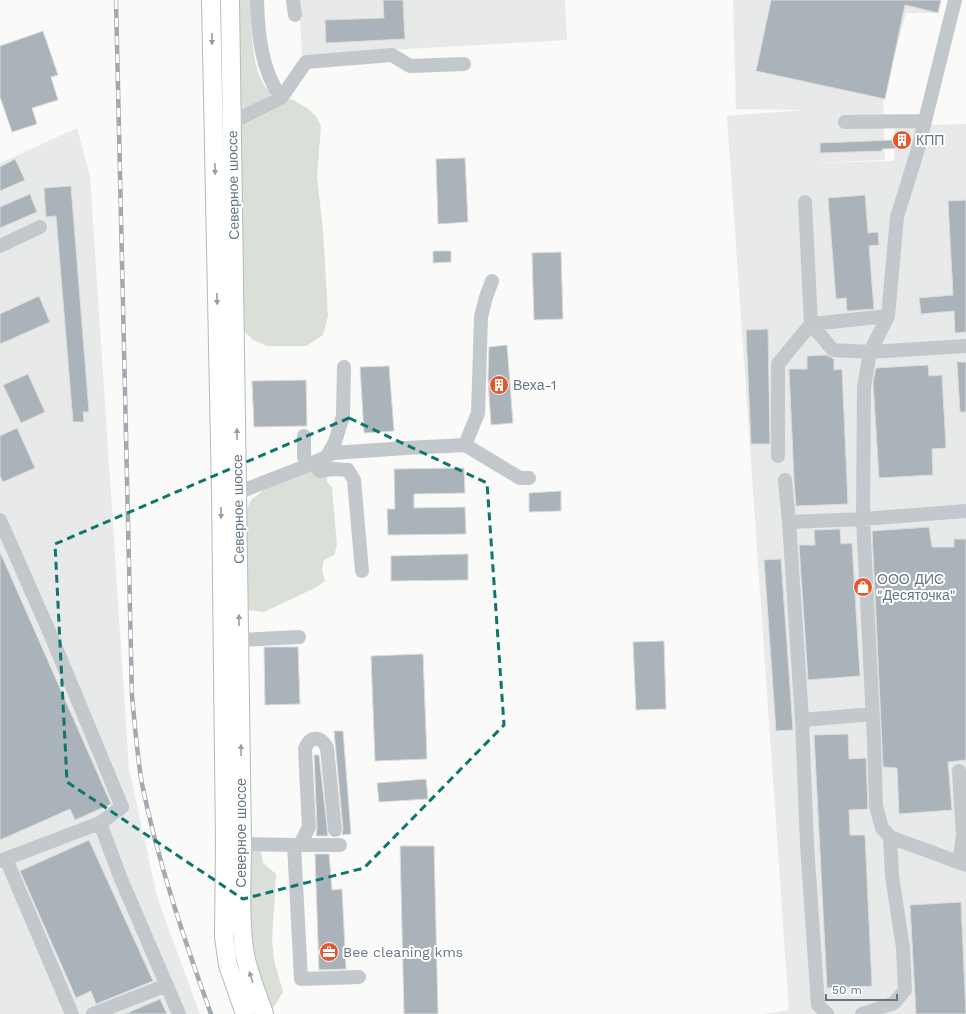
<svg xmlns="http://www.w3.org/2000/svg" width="966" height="1014" font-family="'Work Sans',sans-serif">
  <rect width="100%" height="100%" fill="#fafaf8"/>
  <path fill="#e8e9e9" d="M299 0H565L567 40 302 55Z
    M733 0H941L938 13H906L883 98 885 160 813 163 894 161 895 132 894 126 966 124V1014H764L789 1010 727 116 803 110 736 109Z
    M77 128 90 176 129 769 157 897 200 1014H0V163Z"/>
  <path fill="#dadfd7" d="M237 0H251C251 23 251 53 259 75 262 82 266 88 271 94L269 100 244 112 238 109Z
    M291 99 307 108 316 116 321 126 317 176 323 231 328 316 323 335 306 346H267L253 340 244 331 241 293 239 127 243 120Z
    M327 466V482L332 487 337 546 334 555 324 560 322 570 325 581 315 588 264 612 248 610 246 511 251 500 265 489 304 471Z
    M257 848 261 852 263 863 276 874 272 940 274 960 283 992 270 1013 247 935 249 851Z"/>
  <path fill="#aab3b9" stroke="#dcdcda" d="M383 0H403L405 39 326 43 325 20 384 18Z
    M771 0H941L938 13 905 5 885 99 756 71Z
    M43 31 58 75 51 77 58 100 32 108 37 124 12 132 0 97V46Z
    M908 131 909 148 882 149V151L820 153V143L895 140V132Z
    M465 158 468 222 438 224 436 159Z
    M15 159 25 180 0 191V167Z
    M71 186 89 412H83L84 422H73L56 216 46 217 44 188Z
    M30 194 37 212 0 228V207Z
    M865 195 868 233 878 232 879 245 869 246 874 309 847 311 846 298 836 299 828 198Z
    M966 200V332L955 333 954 311 921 314 919 298 953 295 948 201Z
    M433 251H451V262L433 263Z
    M561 252 563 319 534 320 532 253Z
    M39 296 50 322 0 344V314Z
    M768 329 770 444H751L746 330Z
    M507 345 513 423 491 425 488 378 489 347Z
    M826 355 834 359V370L842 369 848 504 796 506 794 480 789 369H807V356Z
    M957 362H966V412H960Z
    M928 365 929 376 942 375 946 448 932 449 933 475 879 478 873 382 876 368Z
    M389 366 394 431 364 433 360 367Z
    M28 374 45 412 21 423 3 385Z
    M306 380 307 426 254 427 252 381Z
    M17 428 35 468 3 482 0 476V436Z
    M464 468 465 493 414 494V508L465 507 466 534 388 535 387 509H395L394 469Z
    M561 491V511L529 512V493Z
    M929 527 932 547H954V539H966V760L948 762 952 810 899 814 897 768 883 767 872 531Z
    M840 529 841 544 852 543 860 676 808 680 799 545H815L814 530Z
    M0 552 111 804 75 820 70 809 0 840Z
    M468 554V580L391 581V556Z
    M781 559 793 730 776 731 764 560Z
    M664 641 666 709 636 710 633 642Z
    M264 647H298L300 704 265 705Z
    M423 654 427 759 375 761 371 656Z
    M334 731H343L351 834 342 835 343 829Z
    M848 734 849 759 866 758 868 809 849 810 850 835H865L872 986 827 988 814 735Z
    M314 755H319L328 836H316L317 827Z
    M426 779 428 799 379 802 377 783Z
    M89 840 153 981 96 1004 91 991 76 998 20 871Z
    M400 846H434L438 1014H404Z
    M315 854H329L332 890 342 889 346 969 319 970Z
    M961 902 966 1014H916L910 905Z
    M160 999 167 1014H125Z"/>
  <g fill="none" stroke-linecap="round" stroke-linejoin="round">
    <g stroke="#b5babe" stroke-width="20">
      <path id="major" d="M211 0 221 493 225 845 224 937 228 965 245 1014
        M230 0 242 844C242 879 239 915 244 949 247 971 257 993 264 1014"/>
    </g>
    <path stroke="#c3c8cc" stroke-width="14" d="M257 0C258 34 261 69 281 98
      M293 0 295 15
      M955 0 918 149 897 217 888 316 870 352 864 387 863 519 874 741 876 806 882 828 890 837 966 865
      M232 122 281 98 306 62 392 55 410 66 464 64
      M845 122 925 121
      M805 202 811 324 888 316
      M0 246 40 227
      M304 436V456L306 466
      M465 445 478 413 481 317 486 297 492 281
      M327 456 335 442 343 416 344 367
      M778 456V364L811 324 833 350 870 352 966 346
      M314 462 320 471 333 469 348 470 354 480 362 571
      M785 480 789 522 802 720 807 845 818 1005 827 1014
      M237 493 306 466 334 453 406 448 465 445 520 478H529
      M0 520 52 638 122 807 100 823
      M789 522 863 519 966 511
      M239 640 299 637
      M802 720 873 714
      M959 771 963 835 959 862
      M242 844 294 845 301 979 359 977
      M294 845H340
      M300 845 309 827 305 749C310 735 321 736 327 748L335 830
      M6 859 72 1014
      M0 861 100 823 121 879 179 1014
      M93 1014 167 985
      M862 1014 894 1003 905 990 903 948 892 876 890 837"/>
    <use href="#major" stroke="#fff" stroke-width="18"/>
    <g stroke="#a2aab0" stroke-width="4.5">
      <path id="rail" d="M116 0 132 696C135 725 137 755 142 784 158 862 184 939 211 1014"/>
    </g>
    <use href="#rail" stroke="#fff" stroke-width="3" stroke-dasharray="9" stroke-linecap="butt"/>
  </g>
  <defs><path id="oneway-solid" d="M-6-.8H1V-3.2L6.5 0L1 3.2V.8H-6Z"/></defs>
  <g fill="#939fa8">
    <use href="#oneway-solid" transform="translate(212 39) rotate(89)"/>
    <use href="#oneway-solid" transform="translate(215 169) rotate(89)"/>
    <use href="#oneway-solid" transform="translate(217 299) rotate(89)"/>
    <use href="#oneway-solid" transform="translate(237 434) rotate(-91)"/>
    <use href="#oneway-solid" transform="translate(221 513) rotate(89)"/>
    <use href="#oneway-solid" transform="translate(239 620) rotate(-91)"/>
    <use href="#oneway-solid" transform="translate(241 750) rotate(-91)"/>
    <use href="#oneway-solid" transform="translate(251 977) rotate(-108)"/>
  </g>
  <path fill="none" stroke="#0f766e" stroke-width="3" stroke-dasharray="8 5" stroke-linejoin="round" d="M349 418 487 483 504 725 364 868 243 899 67 782 55 544Z"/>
  <defs>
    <g id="building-disc" transform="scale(1)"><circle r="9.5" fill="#e4572e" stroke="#fff"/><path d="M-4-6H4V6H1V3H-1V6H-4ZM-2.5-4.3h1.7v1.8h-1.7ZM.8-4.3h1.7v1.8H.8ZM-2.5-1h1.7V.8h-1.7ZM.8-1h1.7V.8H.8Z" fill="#fff"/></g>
    <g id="shop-disc" transform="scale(1)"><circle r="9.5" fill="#e4572e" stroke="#fff"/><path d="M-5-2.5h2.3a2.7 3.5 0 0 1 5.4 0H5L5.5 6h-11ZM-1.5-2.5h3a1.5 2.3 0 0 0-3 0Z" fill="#fff"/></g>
    <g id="office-disc" transform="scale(1)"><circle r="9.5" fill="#e4572e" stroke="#fff"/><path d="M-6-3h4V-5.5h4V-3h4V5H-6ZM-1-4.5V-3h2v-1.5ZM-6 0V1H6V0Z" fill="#fff"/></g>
  </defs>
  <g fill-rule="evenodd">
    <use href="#building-disc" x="902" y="140"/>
    <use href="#building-disc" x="499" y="385"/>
    <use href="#shop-disc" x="863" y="587"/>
    <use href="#office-disc" x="329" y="952"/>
  </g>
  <g text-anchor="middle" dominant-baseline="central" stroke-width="4" stroke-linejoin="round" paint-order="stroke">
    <g font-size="14" fill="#657683" stroke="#fff" text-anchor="start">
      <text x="916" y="140">КПП</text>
      <text x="513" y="385">Веха-1</text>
      <text x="877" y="579">ООО ДИС<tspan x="877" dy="16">"Десяточка"</tspan></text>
      <text x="343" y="952">Bee cleaning kms</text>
    </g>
    <g font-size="14" fill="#657683" stroke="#fff">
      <text transform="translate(233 185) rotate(-91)">Северное шоссе</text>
      <text transform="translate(238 509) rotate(-91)">Северное шоссе</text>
      <text transform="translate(241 833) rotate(-90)">Северное шоссе</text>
    </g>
  </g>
  <path d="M826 994v6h71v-6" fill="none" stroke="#657683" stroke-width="2"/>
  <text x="832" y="994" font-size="12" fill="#657683" stroke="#ffffff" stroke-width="3" paint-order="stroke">50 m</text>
</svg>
